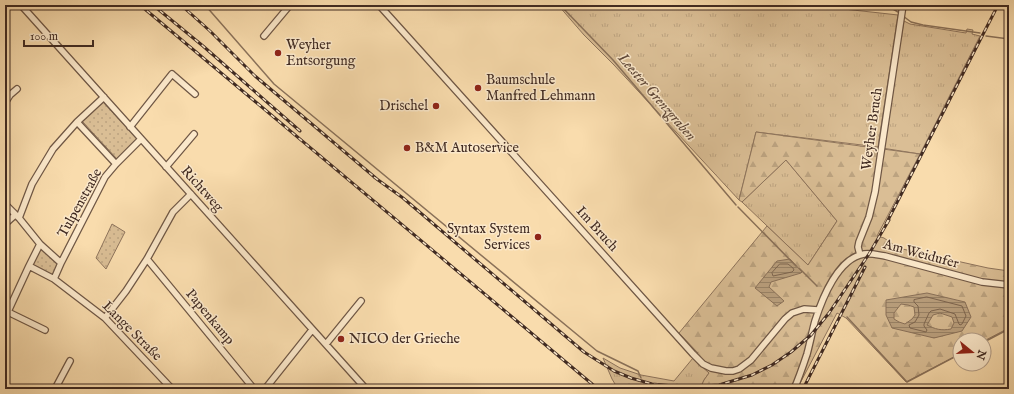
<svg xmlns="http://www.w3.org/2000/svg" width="1014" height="394" font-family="'IM FELL English',serif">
  <defs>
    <pattern id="grass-tufts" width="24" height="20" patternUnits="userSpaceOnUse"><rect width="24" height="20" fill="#dabe95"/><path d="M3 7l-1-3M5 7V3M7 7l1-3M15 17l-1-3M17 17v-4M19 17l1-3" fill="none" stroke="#bca380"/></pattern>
    <pattern id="forest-firs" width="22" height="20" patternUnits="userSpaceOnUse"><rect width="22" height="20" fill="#dabe95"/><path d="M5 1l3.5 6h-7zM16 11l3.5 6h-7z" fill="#bca380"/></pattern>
    <pattern id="park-dots" width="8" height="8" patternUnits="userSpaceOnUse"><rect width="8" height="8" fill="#dabe95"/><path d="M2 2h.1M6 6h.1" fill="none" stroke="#bca380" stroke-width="1.8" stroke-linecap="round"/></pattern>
    <pattern id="water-rules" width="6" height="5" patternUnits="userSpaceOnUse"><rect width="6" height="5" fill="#baa07e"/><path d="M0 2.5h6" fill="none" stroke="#998367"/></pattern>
  </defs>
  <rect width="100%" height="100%" fill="#f9dcad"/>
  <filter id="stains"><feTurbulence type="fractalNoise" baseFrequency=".005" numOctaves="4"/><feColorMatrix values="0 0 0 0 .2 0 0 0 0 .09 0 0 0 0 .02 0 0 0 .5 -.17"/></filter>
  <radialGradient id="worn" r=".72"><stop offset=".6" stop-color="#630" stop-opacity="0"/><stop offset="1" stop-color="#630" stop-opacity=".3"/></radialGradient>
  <path fill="url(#grass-tufts)" stroke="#8e745c" d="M558 5H808L898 15 878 147 756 132 739 200 614 65 584 35Z
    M904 21 910 24 966 33 967 29 973 30 972 34 980 36 920 154 882 148Z
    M786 160 837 221 808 265 742 202Z
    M603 358 620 368 641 375 674 381 693 358 709 373 704 380 700 389H618L612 379Z"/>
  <path fill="url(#forest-firs)" stroke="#8e745c" d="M756 132 920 154 877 236 884 238 898 248 988 268 1009 271V329L1005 330 984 341V340H960V354L906 382 846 318 837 313 797 389H700L704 380 709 373 693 358 698 353 679 333 767 226 808 265 837 221 786 160 742 202 739 200Z"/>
  <path fill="url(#park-dots)" stroke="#8e745c" d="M103 102 138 140 117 159 82 121Z
    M112 224 125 232 106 269 96 258Z
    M41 245 60 264 53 278 30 266Z"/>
  <path fill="url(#water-rules)" stroke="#8a7159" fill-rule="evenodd" d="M790 259 802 272 801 273 771 282 769 287 784 301 777 306 755 288 777 261Z
    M927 293 965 302 971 317 962 331 934 338 892 328 886 315V300ZM901 304 908 305 914 307 915 315 912 319 905 324 899 322 894 319V313ZM940 313 952 317 954 323 951 329C941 331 935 329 927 325L933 315Z"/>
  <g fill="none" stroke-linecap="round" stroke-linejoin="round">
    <path stroke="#7e6650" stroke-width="1" d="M780 264H788L793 268 794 270 792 272 773 276 772 273Z
      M927 297 962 306 966 316 962 324 960 325 959 324 955 314 940 309 931 311 929 313 924 324V326L927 330 926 332 910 328 909 325 915 322 919 315 918 306 914 302V300Z"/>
    <path stroke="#8a7159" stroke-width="1.5" d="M205 5 274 84 597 351 638 371 641 378
      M560 5 613 60 736 205
      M868 5 893 9 898 12
      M903 16 911 22 923 25 980 33
      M986 36 1009 39
      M738 207 796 266
      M799 268 817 286
      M847 317 907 382 960 354
      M984 342 1005 331 1009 330
      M644 384 647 389"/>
    <g stroke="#6f5745" stroke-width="8">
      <path id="minor" d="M21 5 366 389
        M379 5 693 354 703 364 711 368 726 371H733L739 369 751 360 785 319 792 313 804 309 818 310
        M264 36 290 5
        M5 103 10 95 17 89
        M77 122 116 164
        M130 127 172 74 195 94
        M166 167 194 134
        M5 204 19 218 40 244 61 263 54 279
        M19 218 32 184 53 149 77 122 104 97
        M5 224 15 215
        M860 255 858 247 859 242 869 217 875 192 903 5
        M147 259 254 389
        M61 263 105 177 116 164 141 139
        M29 266 54 279 105 318 172 389
        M8 312 45 330
        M5 318 29 266 40 244
        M105 318 126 291 147 259 173 212 191 194
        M326 344 361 301
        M55 389 70 361
        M265 389 312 330
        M794 389C799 378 803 366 807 354 810 343 812 332 815 321 822 299 838 258 864 254 871 253 878 255 885 256L982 282 1009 285"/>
    </g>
    <use href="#minor" stroke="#fbe8ca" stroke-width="5.5"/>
    <g stroke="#412b22" stroke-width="3">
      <path id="rail" d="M140 5 598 389
        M153 5 203 46 300 131
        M181 5 210 31 255 76 378 180
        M374 177 403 198 584 352 614 371 631 378 652 384 685 387 719 385 752 375 772 365 791 352 811 335 829 313 869 254 889 220
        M886 224 998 5
        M803 389 865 267"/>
    </g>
    <use href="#rail" stroke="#fbe8ca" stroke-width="1.5" stroke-dasharray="4.5" stroke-linecap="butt"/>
  </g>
  <g fill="#8f2418" stroke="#fbe8ca" stroke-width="1.5">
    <circle cx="278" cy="53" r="4"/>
    <circle cx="478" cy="88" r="4"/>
    <circle cx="436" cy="106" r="4"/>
    <circle cx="407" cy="148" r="4"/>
    <circle cx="538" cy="237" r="4"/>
    <circle cx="341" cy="339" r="4"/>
  </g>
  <g text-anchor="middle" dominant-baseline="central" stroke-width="3" stroke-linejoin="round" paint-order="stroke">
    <g font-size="14" fill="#412b22" stroke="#fbe8ca" text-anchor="start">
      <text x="286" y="45">Weyher<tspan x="286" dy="16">Entsorgung</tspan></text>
      <text x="486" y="80">Baumschule<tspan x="486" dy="16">Manfred Lehmann</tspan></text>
      <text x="428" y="106" text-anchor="end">Drischel</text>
      <text x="415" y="148">B&amp;M Autoservice</text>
      <text x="530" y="229" text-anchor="end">Syntax System<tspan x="530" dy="16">Services</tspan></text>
      <text x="349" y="339">NICO der Grieche</text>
    </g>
    <g font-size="14" fill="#412b22" stroke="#fbe8ca">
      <text transform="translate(872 129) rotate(-82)">Weyher Bruch</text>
      <text transform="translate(202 189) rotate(48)">Richtweg</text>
      <text transform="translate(80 203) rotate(-61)">Tulpenstraße</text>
      <text transform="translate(597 229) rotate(48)">Im Bruch</text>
      <text transform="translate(921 254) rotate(15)">Am Weidufer</text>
      <text transform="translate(210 317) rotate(50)">Papenkamp</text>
      <text transform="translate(132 331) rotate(45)">Lange Straße</text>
    </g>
    <g font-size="15" font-style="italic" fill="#5f4839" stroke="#fbe8ca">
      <text transform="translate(657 97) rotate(49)">Leester Grenzgraben</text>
    </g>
  </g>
  <rect width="1014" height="394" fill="none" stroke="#f9dcad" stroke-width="20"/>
  <rect x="6" y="6" width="1002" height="382" fill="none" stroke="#412b22" stroke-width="2"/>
  <rect x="10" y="10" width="994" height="374" fill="none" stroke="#412b22"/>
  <g transform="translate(972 352) rotate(108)"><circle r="19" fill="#fbe8ca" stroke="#b19c87"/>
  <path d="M0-3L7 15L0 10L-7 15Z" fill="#8f2418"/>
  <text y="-6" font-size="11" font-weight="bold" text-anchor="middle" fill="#412b22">N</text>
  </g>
  <path d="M24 40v6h69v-6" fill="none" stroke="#412b22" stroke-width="2"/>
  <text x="30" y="40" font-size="12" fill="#412b22" stroke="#fbe8ca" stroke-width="3" paint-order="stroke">100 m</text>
  <rect width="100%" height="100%" filter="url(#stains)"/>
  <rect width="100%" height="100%" fill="url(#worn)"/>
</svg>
